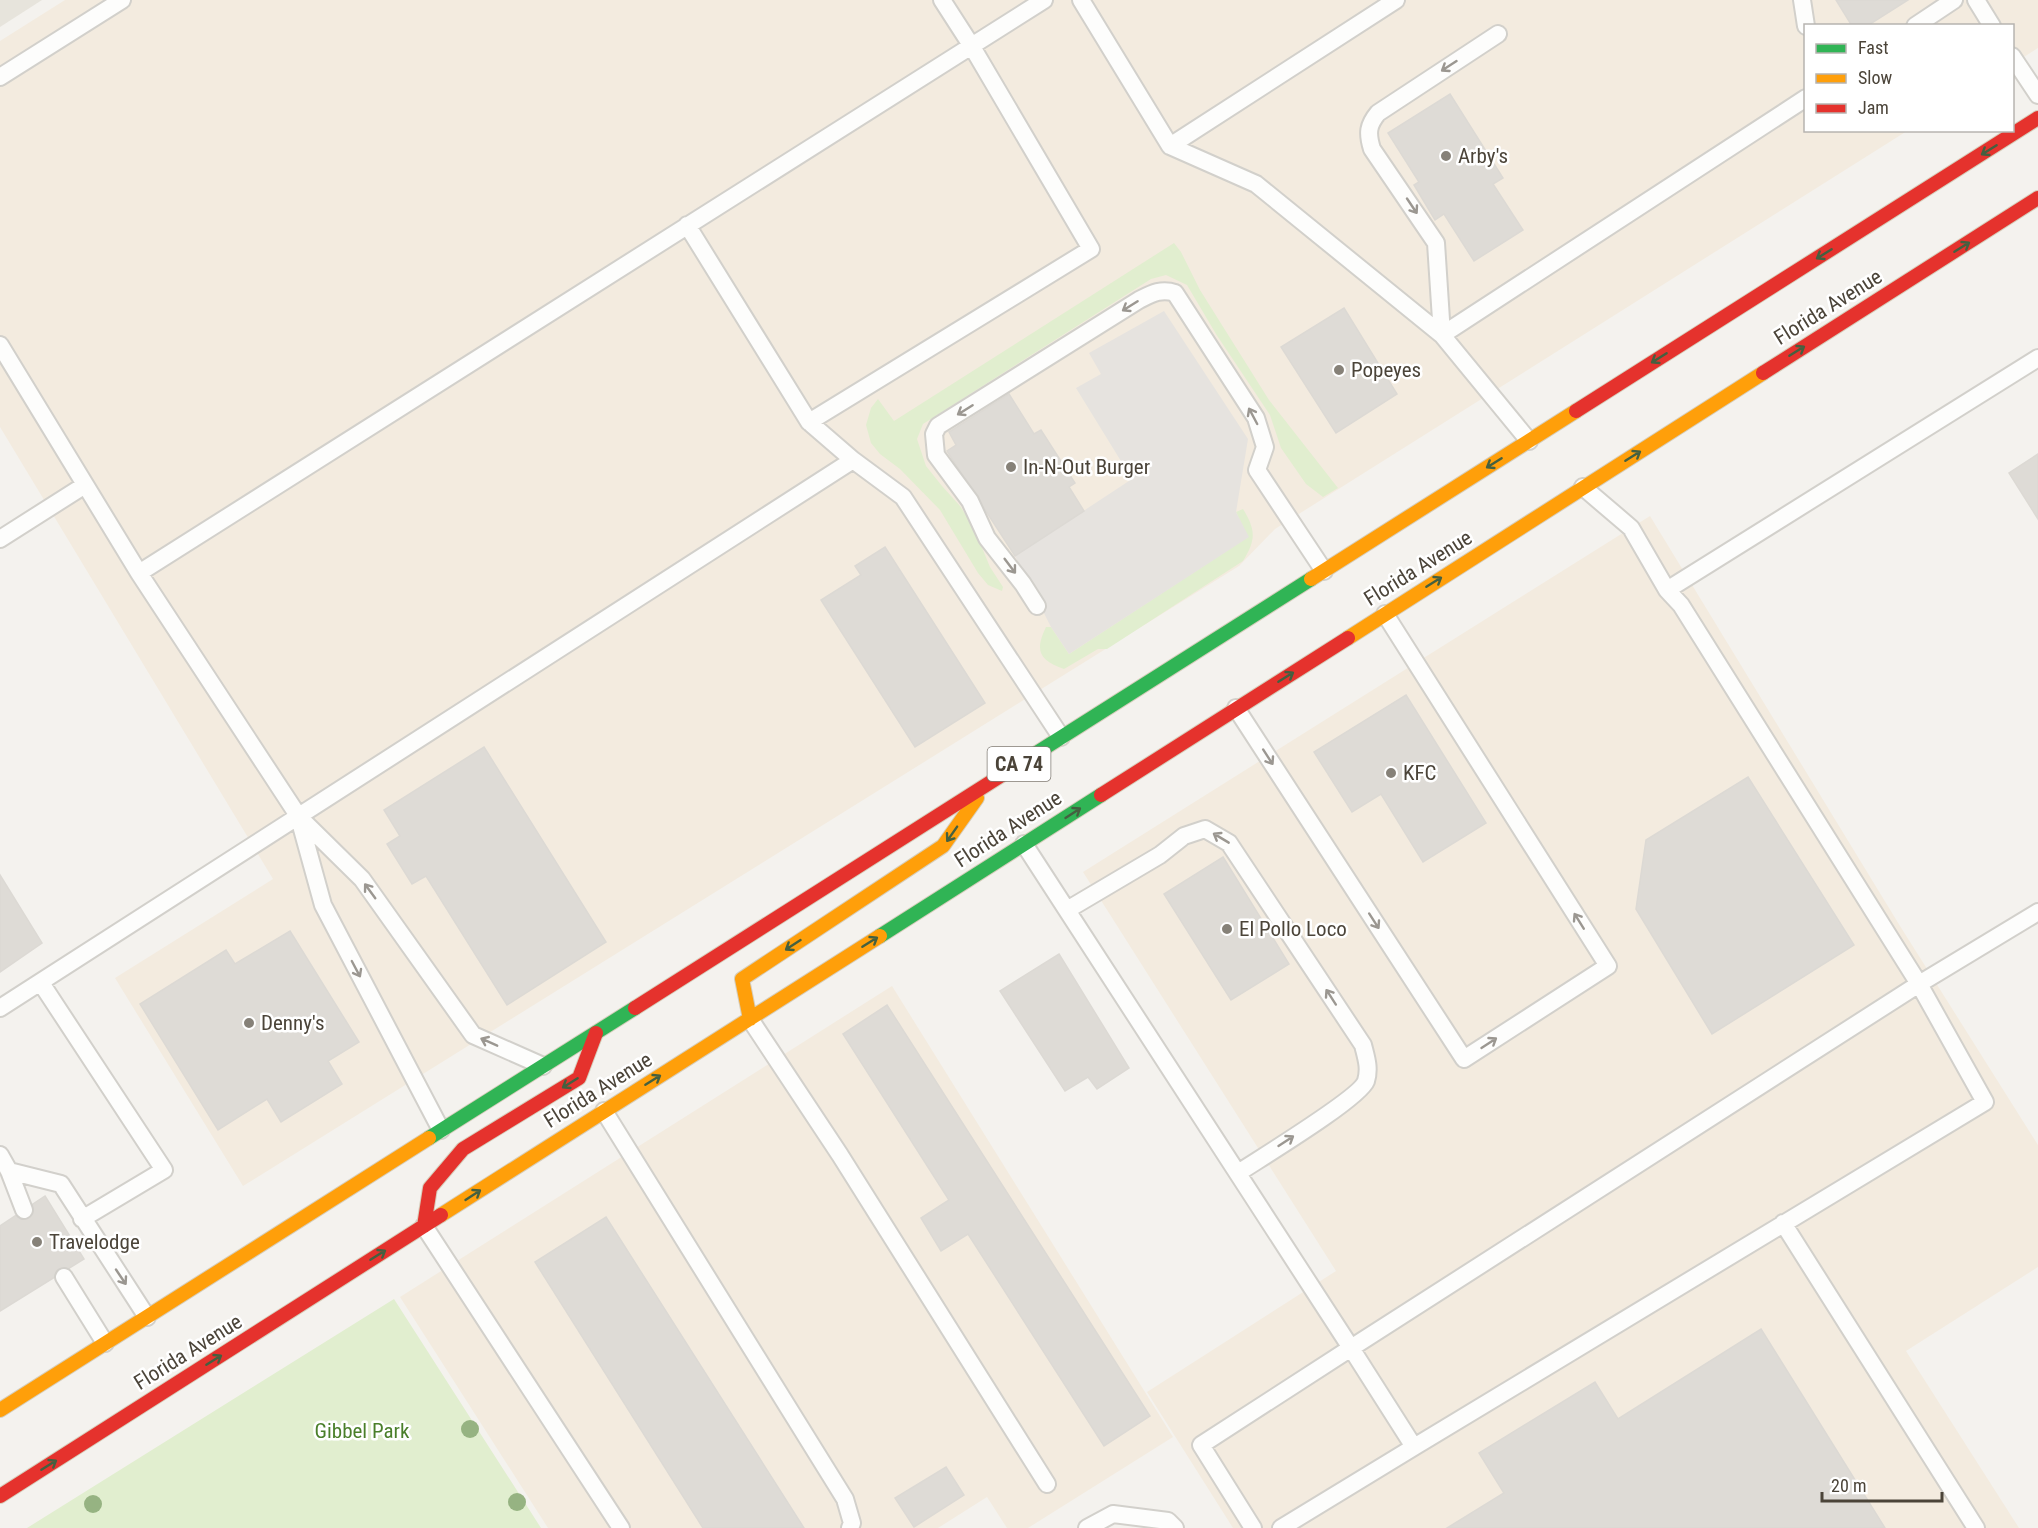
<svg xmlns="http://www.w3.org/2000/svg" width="2038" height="1528" font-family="'Roboto Condensed',sans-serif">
  <rect width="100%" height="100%" fill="#f4f2ee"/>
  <path fill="#e7e4dc" d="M0 0H42L0 27Z"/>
  <path fill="#f3ebdf" d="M65 0H2038V48L2013 64 2012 26H1806V130L1907 131 1275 529 1239 566 243 1186 115 978 273 879 0 427V41Z
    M1650 516 1900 926 2038 1145V1267L1906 1351 2019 1528H1233L1147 1392 1336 1271 1083 872Z
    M892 986 1173 1437 1028 1528H1007L987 1497 938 1528H548L400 1297Z"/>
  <path fill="#e1eecf" d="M1174 243 1181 252 1200 290 1269 400 1338 488 1323 497 1306 484 1281 448 1270 415 1216 334 1187 285 1166 275 1151 279 923 424 917 439 926 466 942 486 960 506 973 526 990 567 1003 587 1002 591 988 585 978 573 940 510 900 469 880 454 871 443 866 425 871 408 878 399 894 421Z
    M1243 509C1256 530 1256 540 1243 561L1107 649H1098L1064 669C1038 660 1035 650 1046 627H1051L1069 654 1248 537 1236 512Z
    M394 1299 541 1528H27Z"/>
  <path fill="#e6e3df" d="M1164 311 1248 439 1236 512 1249 537 1069 654 1051 627 1015 556 1132 479 1076 388 1101 374 1089 353Z"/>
  <path fill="#dedbd6" stroke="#dcd9d4" stroke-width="1.5" d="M1836 0H1908L1867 26H1852Z
    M1450 94 1503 178 1493 184 1523 230 1474 261 1444 214 1435 220 1414 185 1419 182 1388 133Z
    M1344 308 1397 394 1336 433 1281 347Z
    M1009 394 1034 434 1041 430 1075 483 1069 487 1084 511 1015 556 947 451 956 445 949 432Z
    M2038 454V519L2009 473Z
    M885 547 985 703 915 747 821 600 861 575 855 566Z
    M1406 695 1486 823 1423 862 1381 794 1352 812 1314 752Z
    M484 747 606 942 507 1005 426 876 412 884 387 844 400 836 384 810Z
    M1748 777 1854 945 1712 1034 1636 909 1646 840Z
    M1223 857 1289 964 1231 1000 1164 894Z
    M0 875 42 943 0 972Z
    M290 931 359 1042 328 1061 342 1084 281 1122 267 1099 218 1130 140 1004 226 950 235 964Z
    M1059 954 1129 1068 1097 1089 1088 1077 1065 1091 1000 991Z
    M887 1005 1150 1416 1104 1446 968 1234 941 1251 921 1218 949 1200 843 1034Z
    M45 1196 84 1259 0 1311V1226Z
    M606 1217 804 1528H703L535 1262Z
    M1761 1329 1885 1528H1447L1504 1493 1479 1453 1595 1382 1618 1419Z
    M946 1467 964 1495 914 1527 895 1498Z"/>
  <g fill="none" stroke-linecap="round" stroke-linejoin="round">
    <g stroke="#d2d0cb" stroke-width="20">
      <path id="lane" d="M1081 0 1170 146
        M1396 0 1170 146 1256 184 1442 335 1529 441
        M1802 0 1806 26
        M1976 0 1992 26
        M1915 26 1954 0
        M1498 34 1378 113C1368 125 1367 133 1372 149L1436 243 1442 335 1806 98
        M2012 56 2038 95
        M0 77 122 0
        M687 225 809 422 853 460 903 497 1061 737
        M0 345 139 573
        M809 422 1091 249 971 45 942 0
        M1583 487 1631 528 1667 590 1681 605 1919 984 2038 912
        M0 539 85 485
        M1667 590 2038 358
        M1037 606 1023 584 987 538 970 501 936 455 934 434 938 426 1139 300C1151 294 1161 288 1175 293L1256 418 1265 447 1257 470 1324 571
        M1236 708 1464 1059 1608 966 1385 614
        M299 818 323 905 441 1130
        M1024 844 1351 1348 1919 984 1985 1102 1414 1447 1351 1348 1201 1445 1253 1528
        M1067 910 1160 855 1184 836 1205 829 1229 843 1363 1045C1366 1057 1370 1068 1366 1081 1360 1098 1259 1159 1238 1173
        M0 1008 42 981
        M750 1019 840 1155 1047 1484
        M543 1066 473 1035 362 879 299 817 139 573 1044 0
        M604 1111 845 1499 852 1523 850 1528
        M0 1155 9 1171 24 1210
        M9 1171 61 1184 147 1317
        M82 1219 164 1170 43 986 42 981 853 460
        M1783 1223 1976 1528
        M424 1226 621 1528
        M64 1277 105 1343
        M1087 1528 1113 1514 1168 1521 1175 1528
        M1281 1528 1414 1447"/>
    </g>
    <g stroke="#d6cebb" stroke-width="16">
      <path id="fast" d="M1024 761 1311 579
        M880 936 1101 795
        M429 1138 635 1008"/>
    </g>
    <g stroke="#d6cebb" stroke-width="16">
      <path id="slow" d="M1311 579 1576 411
        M1348 638 1763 373
        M750 1019 742 979 943 846 977 798
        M441 1215 880 936
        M0 1410 429 1138"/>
    </g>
    <g stroke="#d6cebb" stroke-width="16">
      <path id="jam" d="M1763 373 2038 198
        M1576 411 2038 118
        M1101 795 1348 638
        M635 1008 1024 761
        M424 1226 430 1188 463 1149 579 1078 596 1033
        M0 1496 441 1215"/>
    </g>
    <use href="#lane" stroke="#fdfdfc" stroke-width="16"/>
    <use href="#fast" stroke="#30b455" stroke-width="14"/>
    <use href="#slow" stroke="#ff9f0a" stroke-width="14"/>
    <use href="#jam" stroke="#e5322d" stroke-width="14"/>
  </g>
  <g fill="#96b382">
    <circle cx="470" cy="1429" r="9"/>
    <circle cx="517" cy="1502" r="9"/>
    <circle cx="93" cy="1504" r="9"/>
  </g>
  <defs><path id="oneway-shaft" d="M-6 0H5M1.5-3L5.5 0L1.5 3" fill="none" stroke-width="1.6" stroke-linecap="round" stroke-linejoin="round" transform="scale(1.5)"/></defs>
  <g stroke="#9b9791">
    <use href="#oneway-shaft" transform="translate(1449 66) rotate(147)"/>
    <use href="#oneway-shaft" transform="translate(1412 206) rotate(56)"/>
    <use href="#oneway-shaft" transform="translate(1130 306) rotate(148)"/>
    <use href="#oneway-shaft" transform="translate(965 410) rotate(148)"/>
    <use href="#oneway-shaft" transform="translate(1253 416) rotate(-118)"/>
    <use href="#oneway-shaft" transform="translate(1010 566) rotate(53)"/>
    <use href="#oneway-shaft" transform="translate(1268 757) rotate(57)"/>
    <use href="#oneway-shaft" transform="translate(1221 838) rotate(-149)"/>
    <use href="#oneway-shaft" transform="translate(370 891) rotate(-126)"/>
    <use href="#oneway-shaft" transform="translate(1374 921) rotate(57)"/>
    <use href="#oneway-shaft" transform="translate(1579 921) rotate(-122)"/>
    <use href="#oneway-shaft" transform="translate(356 969) rotate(62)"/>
    <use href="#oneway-shaft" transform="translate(1331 997) rotate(-123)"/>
    <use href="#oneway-shaft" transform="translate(489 1042) rotate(-156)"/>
    <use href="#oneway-shaft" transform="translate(1489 1043) rotate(-33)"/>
    <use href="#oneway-shaft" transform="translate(1286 1141) rotate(-33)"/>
    <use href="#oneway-shaft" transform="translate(121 1277) rotate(56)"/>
  </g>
  <g stroke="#446040">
    <use href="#oneway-shaft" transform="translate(1989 150) rotate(148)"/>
    <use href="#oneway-shaft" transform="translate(1962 247) rotate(-32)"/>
    <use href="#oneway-shaft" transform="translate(1824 254) rotate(148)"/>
    <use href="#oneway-shaft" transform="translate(1797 351) rotate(-32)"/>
    <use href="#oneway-shaft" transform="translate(1659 358) rotate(148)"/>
    <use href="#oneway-shaft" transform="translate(1633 456) rotate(-32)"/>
    <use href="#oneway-shaft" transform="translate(1494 463) rotate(148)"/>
    <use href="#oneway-shaft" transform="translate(1434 582) rotate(-32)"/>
    <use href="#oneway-shaft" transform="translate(1286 677) rotate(-32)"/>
    <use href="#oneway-shaft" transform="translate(1073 813) rotate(-33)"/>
    <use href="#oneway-shaft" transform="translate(952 834) rotate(125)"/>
    <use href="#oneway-shaft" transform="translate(870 942) rotate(-32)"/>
    <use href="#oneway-shaft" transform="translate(793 945) rotate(147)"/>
    <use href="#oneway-shaft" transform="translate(653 1080) rotate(-32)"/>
    <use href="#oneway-shaft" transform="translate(570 1083) rotate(148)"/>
    <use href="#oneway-shaft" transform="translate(473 1195) rotate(-33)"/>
    <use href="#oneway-shaft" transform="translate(378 1255) rotate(-32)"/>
    <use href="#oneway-shaft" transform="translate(214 1360) rotate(-32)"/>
    <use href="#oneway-shaft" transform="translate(49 1465) rotate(-32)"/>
  </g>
  <g fill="#868178" stroke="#fff" stroke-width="2">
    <circle cx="1446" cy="156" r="6"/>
    <circle cx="1339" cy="370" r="6"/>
    <circle cx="1011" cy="467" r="6"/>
    <circle cx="1391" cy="773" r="6"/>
    <circle cx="1227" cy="929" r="6"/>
    <circle cx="249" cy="1023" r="6"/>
    <circle cx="37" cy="1242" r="6"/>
  </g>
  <g text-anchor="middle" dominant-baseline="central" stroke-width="5" stroke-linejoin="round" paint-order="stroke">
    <rect fill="#fff" stroke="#817c74" stroke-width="1.5" x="987.5" y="747" width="63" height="34" rx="4.5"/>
    <g font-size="20" font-weight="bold" fill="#4b4439">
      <text x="1019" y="764">CA 74</text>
    </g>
    <g font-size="21" fill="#4b4439" stroke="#fff" text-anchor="start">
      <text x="1458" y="156">Arby's</text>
      <text x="1351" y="370">Popeyes</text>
      <text x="1023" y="467">In-N-Out Burger</text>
      <text x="1403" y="773">KFC</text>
      <text x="1239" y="929">El Pollo Loco</text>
      <text x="261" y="1023">Denny's</text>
      <text x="49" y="1242">Travelodge</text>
    </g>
    <g font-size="21" fill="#4b4439" stroke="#fff">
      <text transform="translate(1828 307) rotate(-32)">Florida Avenue</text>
      <text transform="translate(1418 568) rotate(-32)">Florida Avenue</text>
      <text transform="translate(1008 829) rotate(-33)">Florida Avenue</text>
      <text transform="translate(598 1090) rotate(-32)">Florida Avenue</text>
      <text transform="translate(188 1352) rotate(-32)">Florida Avenue</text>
    </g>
    <g font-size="21" fill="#4a7f2a" stroke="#fff">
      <text x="362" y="1431">Gibbel Park</text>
    </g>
  </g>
  <rect x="1804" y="24" width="210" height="108" fill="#ffffff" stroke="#b7b4b0" stroke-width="1.5"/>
  <rect x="1816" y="44" width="30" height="9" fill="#30b455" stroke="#b7b4b0" stroke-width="1.5"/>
  <text x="1858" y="54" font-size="18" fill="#4b4439">Fast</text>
  <rect x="1816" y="74" width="30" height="9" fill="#ff9f0a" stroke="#b7b4b0" stroke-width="1.5"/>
  <text x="1858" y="84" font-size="18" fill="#4b4439">Slow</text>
  <rect x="1816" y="104" width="30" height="9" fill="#e5322d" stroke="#b7b4b0" stroke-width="1.5"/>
  <text x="1858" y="114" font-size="18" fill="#4b4439">Jam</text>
  <path d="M1822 1492v9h120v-9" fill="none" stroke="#4b4439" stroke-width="3"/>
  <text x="1831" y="1492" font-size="18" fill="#4b4439" stroke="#ffffff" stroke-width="4.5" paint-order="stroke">20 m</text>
</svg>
